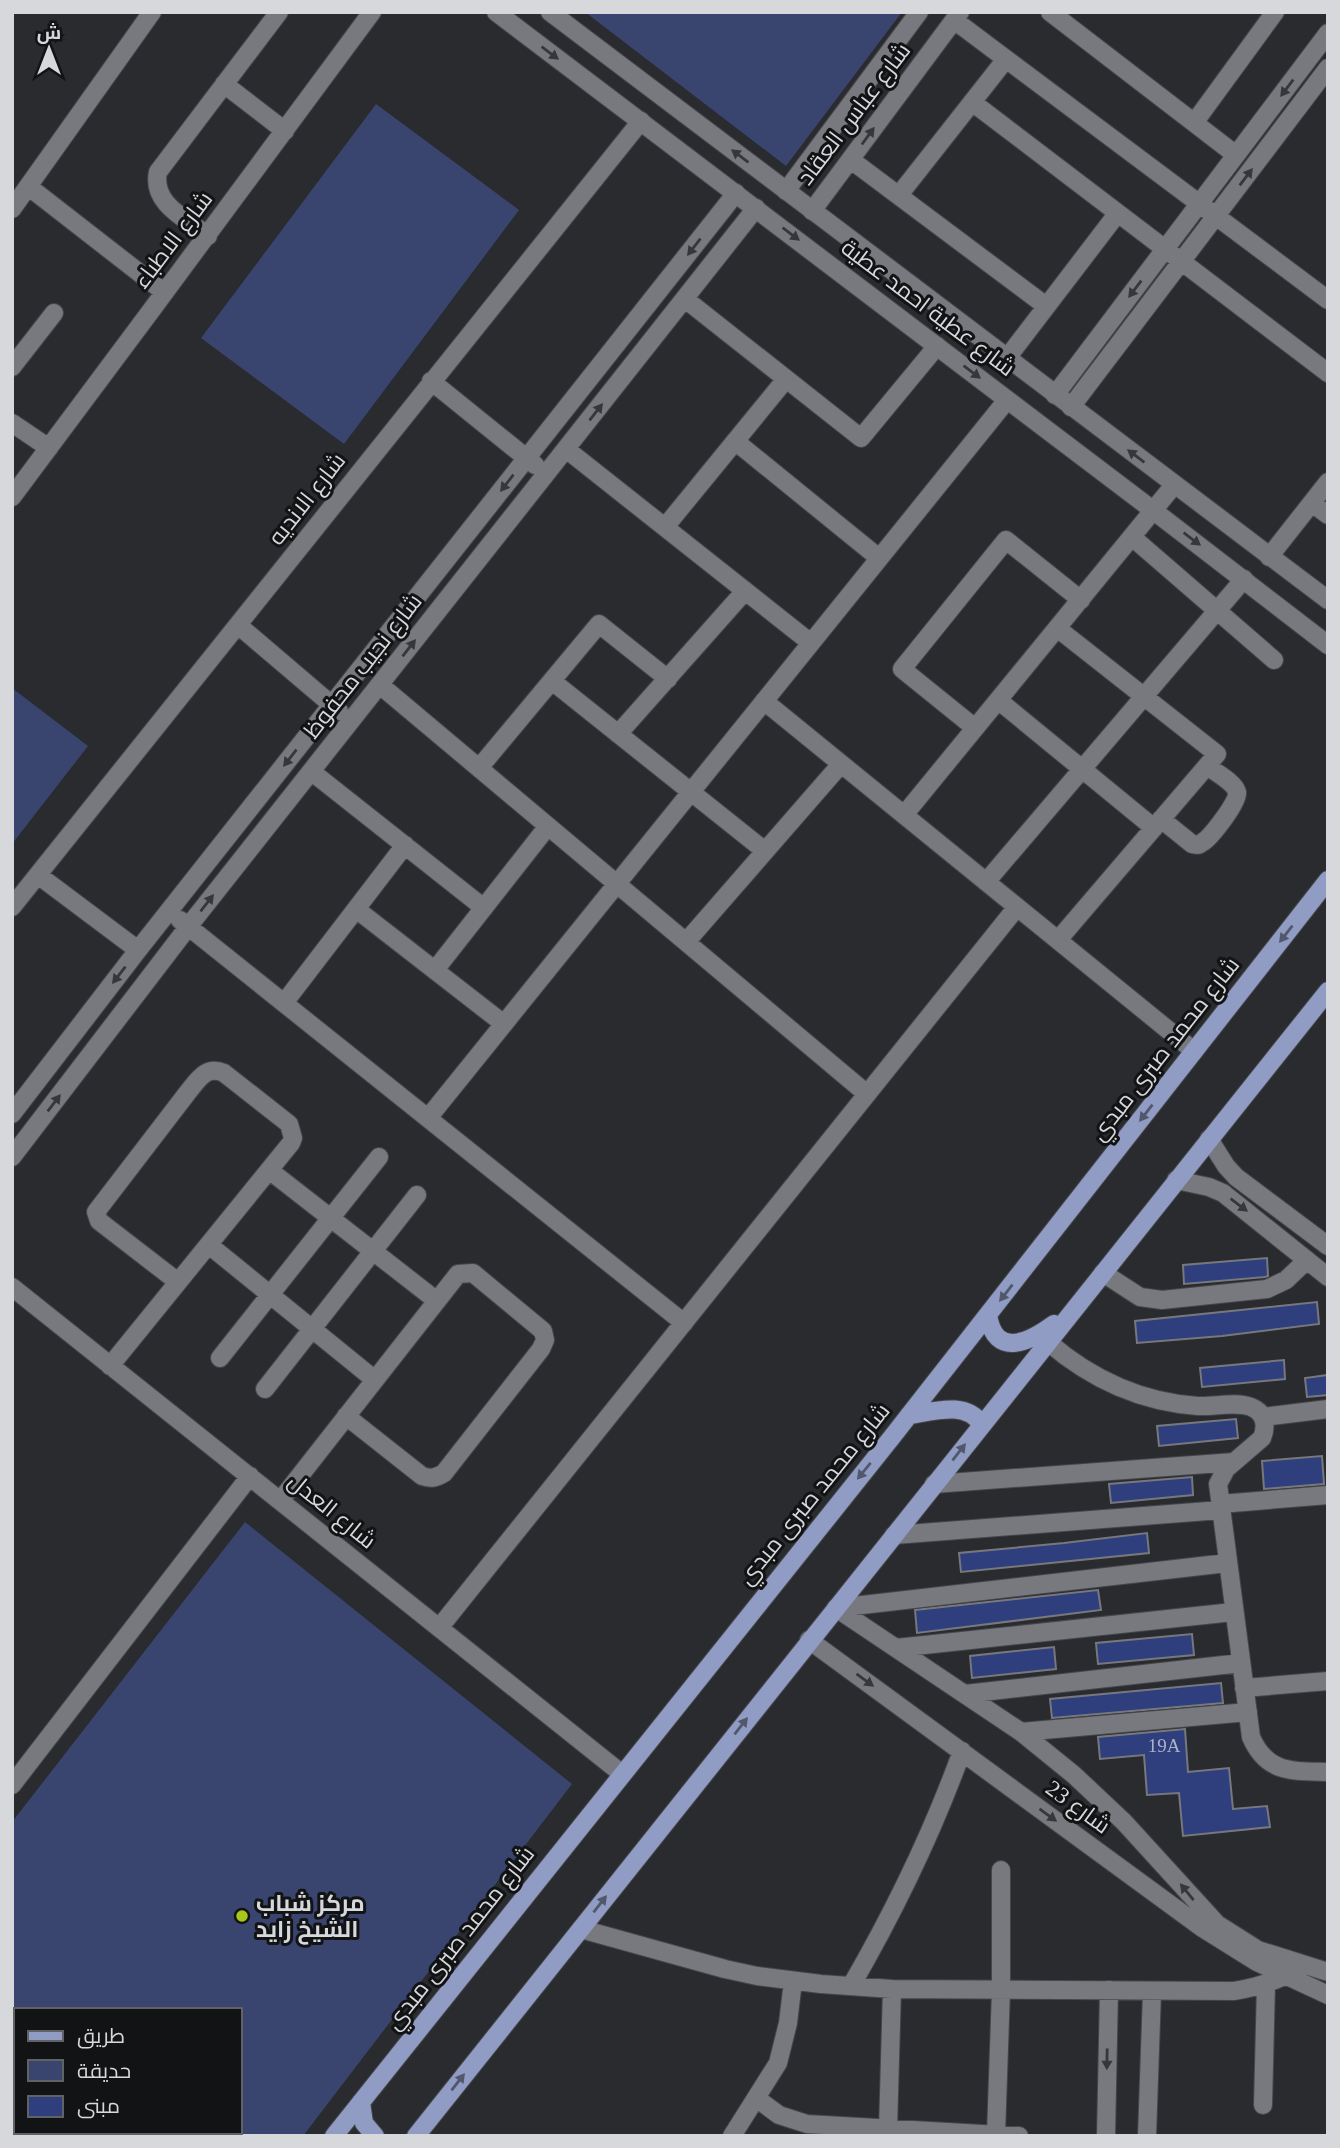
<svg xmlns="http://www.w3.org/2000/svg" width="1340" height="2148" font-family="'Times New Roman',Cairo,serif">
  <rect width="100%" height="100%" fill="#292b2e"/>
  <path fill="#39456e" fill-rule="evenodd" d="M585 12H902L786 166Z
    M376 104 519 210 344 444 201 338Z
    M12 688 88 746 12 844Z
    M245 1522 572 1784 303 2136H12V1822ZM16 2010H240V2132H16Z"/>
  <path fill="#2f3e7d" stroke="#76787d" stroke-width="2" d="M1267 1258 1268 1276 1265 1277 1184 1284 1183 1265Z
    M1317 1302 1319 1324 1222 1336 1137 1343 1135 1321Z
    M1284 1360 1285 1379 1202 1387 1200 1368Z
    M1328 1375V1395L1307 1397 1305 1378Z
    M1236 1419 1238 1438 1159 1446 1157 1426Z
    M1322 1456 1324 1484 1264 1489 1262 1461Z
    M1192 1477 1193 1495 1111 1503 1109 1484Z
    M1147 1533 1149 1553 961 1572 959 1553 1064 1543Z
    M1098 1590 1101 1610 917 1633 915 1610Z
    M1192 1634 1194 1655 1098 1664 1096 1643Z
    M1054 1647 1056 1669 972 1678 970 1656Z
    M1221 1683 1223 1703 1052 1718 1050 1699Z
    M1185 1729 1188 1772 1229 1768 1233 1809 1267 1806 1270 1827 1183 1836 1179 1793 1147 1795 1144 1755 1100 1759 1098 1737Z"/>
  <g fill="none" stroke-linecap="round" stroke-linejoin="round">
    <g stroke="#45464a" stroke-width="20">
      <path id="street" d="M1050 12 1236 155
        M954 20 1328 300
        M224 84 285 131
        M972 102 1328 373
        M1194 123 1275 12
        M851 160 1046 306
        M29 187 164 292
        M786 191 919 12
        M899 195 1006 59
        M12 209 152 12
        M812 211 960 12
        M208 236C187 219 151 204 158 172L279 12
        M685 299 861 438 937 346
        M1007 358 1117 214
        M12 367 54 313
        M431 381 535 465
        M1055 395 1328 33
        M1071 407 1328 68
        M12 423 49 448
        M735 441 879 558
        M566 449 811 643
        M12 497C133 336 252 174 372 12
        M1312 503 1328 515
        M665 527 786 379
        M1132 537 1274 660
        M1269 557 1328 482
        M238 625 339 711
        M1057 628 1217 754 1058 940
        M552 681 765 851
        M380 685 867 1094
        M998 700 1154 828
        M764 701 1194 1051
        M975 728 902 669 1006 540 1081 600
        M618 734 745 591
        M479 768 599 624 668 679
        M312 772 484 908
        M904 815 1174 485
        M1161 819 1192 844C1198 845 1198 846 1203 842 1211 837 1240 800 1237 792 1234 782 1215 772 1207 766
        M38 875 138 950
        M986 882 1244 579
        M12 907 641 121
        M356 909 504 1024
        M180 920 684 1323
        M686 942 841 764
        M435 970 548 826
        M284 1003 405 845
        M12 1114 138 950 736 193
        M428 1118 1007 400
        M1209 1139 1226 1166 1236 1177 1328 1246
        M12 1157 188 927 756 208
        M269 1170 437 1301
        M1176 1180 1209 1187 1223 1193 1328 1277
        M209 1245 375 1380
        M1103 1273 1140 1297 1162 1300 1267 1289 1286 1280 1307 1260
        M12 1287 621 1773
        M1048 1342C1092 1380 1140 1402 1198 1406 1214 1407 1236 1401 1251 1407 1265 1412 1267 1426 1262 1438L1226 1469 1218 1484 1251 1737C1267 1774 1293 1771 1328 1772
        M220 1358 379 1157
        M110 1366 291 1143 293 1138 289 1124 224 1073C206 1065 198 1080 188 1092L96 1212 99 1221 178 1282
        M265 1389 417 1195
        M1263 1417 1328 1409
        M934 1484 1234 1462
        M280 1501 458 1274 473 1273 543 1331 545 1340 541 1349 444 1473C436 1478 431 1479 422 1476L346 1416
        M1220 1504 1328 1495
        M894 1535 1221 1510
        M836 1608 1021 1732 1074 1775 1124 1822 1217 1924 1258 1950 1328 1972
        M836 1608 1227 1563
        M439 1628 1017 907
        M809 1640 1201 1927 1257 1962 1328 1995
        M896 1648 1233 1612
        M1244 1688 1328 1681
        M965 1694 1241 1663
        M1021 1732 1248 1712
        M12 1785 250 1476
        M581 1929 725 1969 757 1976 821 1984 892 1989 1234 1991C1259 1987 1281 1980 1302 1966
        M851 1986C895 1910 932 1834 962 1751
        M756 2098 779 2115 807 2124 1019 2136
        M1263 2105 1266 1984
        M888 2129 892 1989
        M996 2134 1001 1990V1870
        M732 2136 778 2063 788 2023 793 1981
        M1106 2136 1109 1990
        M1147 2136 1152 1992"/>
    </g>
    <g stroke="#45464a" stroke-width="20">
      <path id="secondary" d="M496 12 1154 511 1328 645
        M550 12 1328 600"/>
    </g>
    <g stroke="#45464a" stroke-width="20">
      <path id="primary" d="M988 1315C995 1360 1031 1341 1054 1324
        M909 1415C932 1412 966 1400 981 1424
        M361 2102 364 2123 375 2136
        M334 2136 892 1437 1328 880
        M416 2136 1328 991"/>
    </g>
    <use href="#street" stroke="#77797e" stroke-width="18"/>
    <use href="#secondary" stroke="#77797e" stroke-width="18"/>
    <use href="#primary" stroke="#909cc4" stroke-width="18"/>
  </g>
  <defs><path id="oneway-solid" d="M-6-.8H1V-3.2L6.5 0L1 3.2V.8H-6Z" transform="scale(1.75)"/></defs>
  <g fill="#35373a">
    <use href="#oneway-solid" transform="translate(550 53) rotate(37)"/>
    <use href="#oneway-solid" transform="translate(1287 88) rotate(127)"/>
    <use href="#oneway-solid" transform="translate(868 136) rotate(-54)"/>
    <use href="#oneway-solid" transform="translate(740 156) rotate(-143)"/>
    <use href="#oneway-solid" transform="translate(1246 177) rotate(-53)"/>
    <use href="#oneway-solid" transform="translate(791 234) rotate(37)"/>
    <use href="#oneway-solid" transform="translate(694 247) rotate(128)"/>
    <use href="#oneway-solid" transform="translate(1135 289) rotate(127)"/>
    <use href="#oneway-solid" transform="translate(972 372) rotate(37)"/>
    <use href="#oneway-solid" transform="translate(596 412) rotate(-52)"/>
    <use href="#oneway-solid" transform="translate(1136 456) rotate(-143)"/>
    <use href="#oneway-solid" transform="translate(507 483) rotate(128)"/>
    <use href="#oneway-solid" transform="translate(1192 539) rotate(37)"/>
    <use href="#oneway-solid" transform="translate(409 648) rotate(-52)"/>
    <use href="#oneway-solid" transform="translate(290 758) rotate(128)"/>
    <use href="#oneway-solid" transform="translate(207 903) rotate(-52)"/>
    <use href="#oneway-solid" transform="translate(119 975) rotate(128)"/>
    <use href="#oneway-solid" transform="translate(54 1103) rotate(-53)"/>
    <use href="#oneway-solid" transform="translate(1239 1205) rotate(37)"/>
    <use href="#oneway-solid" transform="translate(865 1680) rotate(36)"/>
    <use href="#oneway-solid" transform="translate(1048 1815) rotate(36)"/>
    <use href="#oneway-solid" transform="translate(1187 1892) rotate(-129)"/>
    <use href="#oneway-solid" transform="translate(1107 2059) rotate(91)"/>
  </g>
  <g fill="#51586c">
    <use href="#oneway-solid" transform="translate(1286 934) rotate(128)"/>
    <use href="#oneway-solid" transform="translate(1146 1113) rotate(128)"/>
    <use href="#oneway-solid" transform="translate(1006 1293) rotate(128)"/>
    <use href="#oneway-solid" transform="translate(959 1452) rotate(-52)"/>
    <use href="#oneway-solid" transform="translate(864 1471) rotate(129)"/>
    <use href="#oneway-solid" transform="translate(741 1726) rotate(-52)"/>
    <use href="#oneway-solid" transform="translate(600 1904) rotate(-52)"/>
    <use href="#oneway-solid" transform="translate(458 2082) rotate(-52)"/>
  </g>
  <circle fill="#a9c71b" stroke="#121315" stroke-width="2.5" cx="242" cy="1916" r="7"/>
  <g text-anchor="middle" dominant-baseline="central" stroke-width="6" stroke-linejoin="round" paint-order="stroke">
    <g font-size="19" fill="#adb2c4">
      <text x="1164" y="1745">19A</text>
    </g>
    <g font-size="23" fill="#d7d8db" stroke="#121315">
      <text transform="translate(854 114) rotate(-53)">شارع عباس العقاد</text>
      <text transform="translate(173 240) rotate(-53)">شارع الاطباء</text>
      <text transform="translate(928 308) rotate(37)">شارع عطية احمد عطية</text>
      <text transform="translate(307 499) rotate(-52)">شارع الانديه</text>
      <text transform="translate(363 666) rotate(-52)">شارع نجيب محفوظ</text>
      <text transform="translate(1165 1049) rotate(-52)">شارع محمد صبرى مبدي</text>
      <text transform="translate(814 1494) rotate(-51)">شارع محمد صبرى مبدي</text>
      <text transform="translate(332 1511) rotate(39)">شارع العدل</text>
      <text transform="translate(1078 1807) rotate(36)">شارع 23</text>
      <text transform="translate(460 1938) rotate(-52)">شارع محمد صبرى مبدي</text>
    </g>
    <g font-size="23" font-weight="bold" fill="#d7d8db" stroke="#121315" text-anchor="start">
      <text x="256" y="1903">مركز شباب<tspan x="256" dy="26">الشيخ زايد</tspan></text>
    </g>
  </g>
  <rect width="1340" height="2148" fill="none" stroke="#d7d8db" stroke-width="28"/>
  <rect x="14" y="2008" width="228" height="126" fill="#121315" stroke="#616264" stroke-width="2"/>
  <rect x="28" y="2031" width="35" height="10" fill="#909cc4" stroke="#616264" stroke-width="2"/>
  <text x="77" y="2043" font-size="21" fill="#d7d8db">طريق</text>
  <rect x="28" y="2060" width="35" height="21" fill="#39456e" stroke="#616264" stroke-width="2"/>
  <text x="77" y="2078" font-size="21" fill="#d7d8db">حديقة</text>
  <rect x="28" y="2096" width="35" height="21" fill="#2f3e7d" stroke="#616264" stroke-width="2"/>
  <text x="77" y="2113" font-size="21" fill="#d7d8db">مبنى</text>
  <g transform="translate(49 49)" stroke="#121315" stroke-width="5" paint-order="stroke">
  <path d="M0-5L12 26L0 18L-12 26Z" fill="#d7d8db"/>
  <text y="-10" font-size="19" font-weight="bold" text-anchor="middle" fill="#d7d8db">ش</text>
  </g>
</svg>
